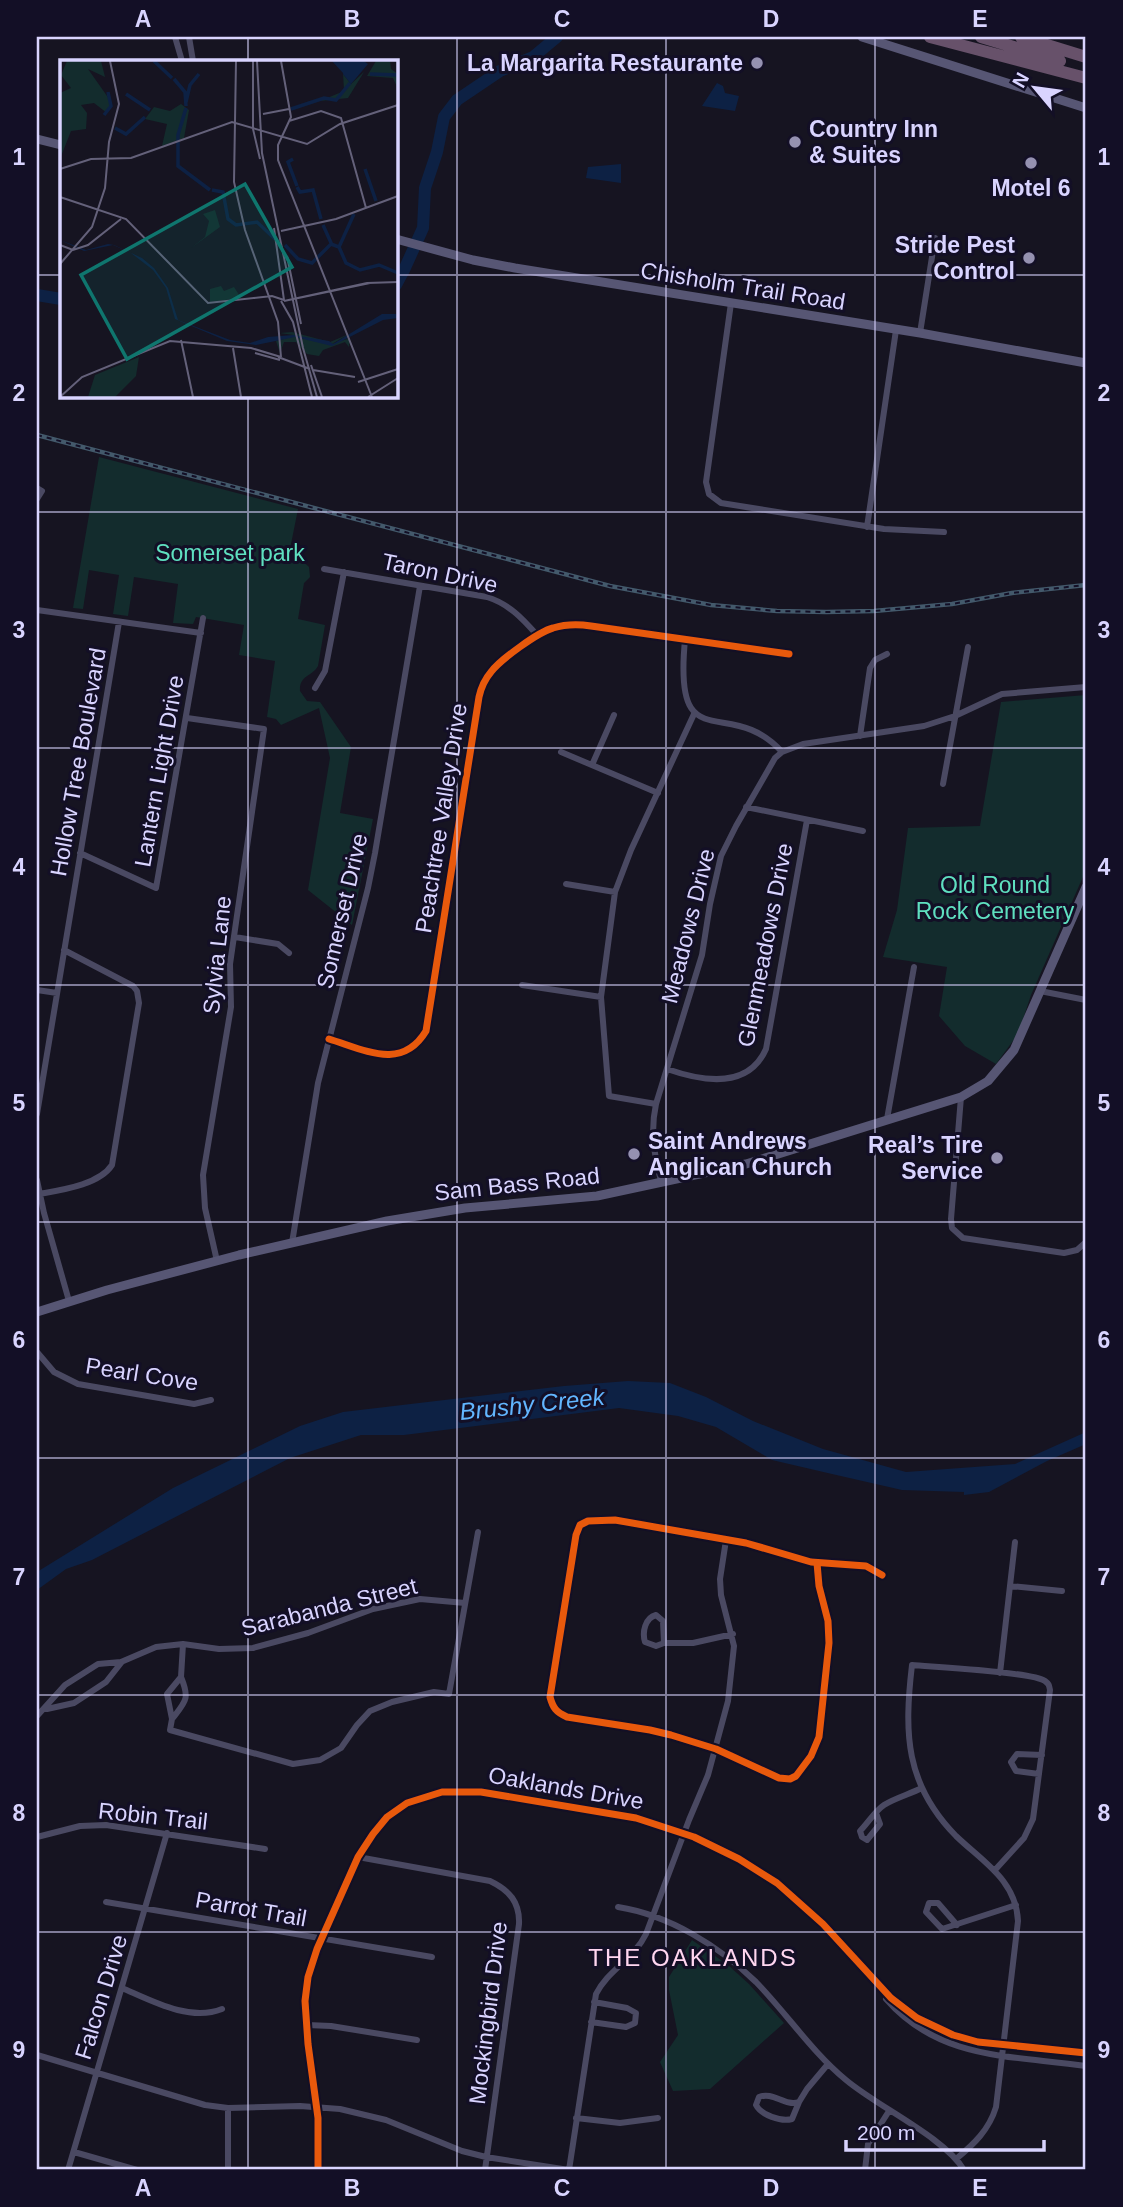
<svg xmlns="http://www.w3.org/2000/svg" width="1123" height="2207" font-family="Helvetica,sans-serif">
  <rect width="100%" height="100%" fill="#161421"/>
  <path fill="#132c2d" d="M99 457 298 509 290 549 309 567 310 577 304 583 298 619 325 625 318 666C312 677 299 675 300 691L307 701 320 702 351 747 340 813 373 819 352 925 308 890 330 758 319 708 281 725 276 719 267 717 275 661 239 655 244 625 196 617 193 624 173 623 178 584 134 577 128 616 113 614 119 575 89 570 83 609 73 608Z
    M1086 695V870L1031 995 1018 1034 996 1064 965 1046 939 1016 947 967 883 957 897 910 908 828 980 826 1001 702Z
    M692 1940 728 1965 749 1984 784 2023 710 2089 673 2091 660 2062 678 2035 669 1990V1977Z"/>
  <path fill="#0d2144" d="M717 83 723 86 725 93 739 96 735 111 702 106Z
    M621 164V183L586 178 588 167Z
    M628 1381 670 1383 706 1397 753 1421 823 1449 906 1472 1015 1464 1086 1432V1444L1047 1461 989 1492 964 1495V1492L902 1490 832 1474 772 1460 716 1427 678 1416 619 1408 404 1435H361L290 1458 92 1560 66 1569 37 1590V1572L173 1488 300 1426 343 1412 564 1386Z"/>
  <g fill="none" stroke-linecap="round" stroke-linejoin="round">
    <path stroke="#0d2144" stroke-width="12" d="M396 285 404 270 423 228 425 188 437 152 444 117 457 100 500 71 533 57 557 37
      M37 295 61 299"/>
    <path stroke="#4a4962" stroke-width="6" d="M175 37 182 61
      M189 37 193 61
      M731 303 706 482 709 494 721 503 884 529 944 532
      M920 333 935 238
      M37 488 42 491 37 499
      M867 527 896 330
      M324 569 487 597C509 604 522 618 537 635
      M37 610 201 633
      M685 640C673 763 729 693 782 752
      M315 688 325 671 344 572
      M187 718 264 729 230 964 231 1007 203 1175 205 1208 217 1261
      M860 736 870 668 875 660 887 654
      M561 752 658 793
      M592 765 614 715
      M943 784 968 647
      M746 807 863 831
      M80 853 156 888 203 618
      M566 884 615 892
      M235 937 278 944 289 953
      M522 985 601 997
      M37 990 57 993
      M1040 991 1086 1000
      M329 1039C365 1050 402 1071 426 1031L479 697C481 688 485 679 491 672 500 660 538 632 553 628 566 624 578 624 591 626L789 654
      M667 1069C701 1081 748 1090 766 1049L807 820
      M961 1097 951 1219 952 1228 963 1238 1064 1253 1077 1250 1086 1242
      M656 1104 609 1096 601 997 615 892 631 850 694 714
      M37 1114 119 622
      M887 1119 914 967
      M37 1180 44 1213 69 1301
      M661 1181C654 1154 650 1132 656 1104L702 955 710 904 721 856 736 826 775 758 782 752 803 744 924 726 955 716 1002 694 1086 687
      M39 1194C61 1190 99 1185 112 1165L139 1003 137 991 133 986 64 950
      M292 1243 318 1083 368 888 375 853 420 586
      M37 1352 54 1372 78 1384 194 1404 211 1400
      M817 1563 819 1586 828 1621 829 1643 819 1737 811 1756 796 1776 790 1779 779 1778 716 1749 671 1735 650 1730 567 1717C556 1712 553 1708 550 1697L576 1535 580 1525 588 1521 615 1520 746 1543 811 1562 866 1566 882 1575
      M1010 1586 1062 1591
      M664 1643 656 1646 645 1642C642 1632 645 1618 656 1615L663 1621 664 1643H693L733 1634
      M1000 1673 1015 1542
      M181 1677C190 1699 186 1701 172 1719L167 1694Z
      M181 1677 183 1644
      M47 1709 74 1703 106 1682 121 1663
      M37 1716 65 1685 98 1664 121 1662 156 1647 183 1644 219 1649 253 1648 308 1633 373 1609 420 1599 465 1603
      M172 1719 170 1730 293 1764 320 1760 341 1748 357 1725 370 1711 392 1702 434 1692 449 1694 478 1532
      M1039 1774 1016 1771 1011 1762 1017 1754 1042 1755
      M876 1813 880 1824 867 1840 862 1837 860 1831C868 1823 875 1811 884 1805 895 1798 910 1794 922 1788
      M37 1837 80 1826 106 1825 265 1849
      M358 1857 490 1881C509 1890 520 1902 519 1924L485 2170
      M106 1902 432 1957
      M618 1907C669 1915 719 1946 756 1982 787 2014 812 2052 846 2080 878 2107 944 2137 964 2170
      M957 1925 938 1903H929L926 1912 942 1929 1016 1905
      M122 1988C152 2001 190 2022 222 2009
      M886 1999C940 2061 1012 2055 1086 2066
      M591 2022 626 2027 635 2023 636 2013 627 2008 594 2002
      M307 2025 331 2026 417 2040
      M37 2055 205 2105 228 2108 300 2106 340 2109 386 2120 462 2151 486 2157 569 2170
      M799 2102 792 2119C781 2122 761 2115 756 2105L759 2097C773 2091 785 2107 799 2102L807 2089 828 2064
      M228 2108V2170
      M576 2118 620 2123 658 2118
      M74 2152 137 2170
      M956 2159C974 2144 989 2130 996 2107L1018 1921C1016 1880 983 1862 956 1836 905 1784 904 1733 912 1665 934 1667 1032 1672 1045 1681 1049 1684 1049 1685 1050 1690L1033 1819 1024 1838 995 1870
      M68 2170 167 1833
      M318 2170V2118L308 2044 305 2001 308 1977 317 1949 358 1857 373 1834 387 1817 407 1803 442 1792H481L636 1818 694 1837 739 1859 777 1883 823 1924 891 1998 917 2018 953 2035 978 2042 1086 2053
      M569 2170 596 1994C608 1970 634 1959 646 1934L689 1820 708 1775 728 1701 734 1646 721 1595 720 1579 726 1540
      M865 2170 868 2144 889 2111"/>
    <path stroke="#575674" stroke-width="9" d="M862 37 1086 108
      M37 139 61 145
      M396 239 473 260 515 268 920 333 1086 363
      M37 1312 107 1290 239 1255 387 1221 465 1208 597 1196 746 1164 961 1097 988 1081 1014 1050 1086 887"/>
    <path stroke="#67516a" stroke-width="12" d="M930 37 1086 78
      M981 37 1060 61
      M1021 37 1086 57"/>
    <g stroke="#43596b" stroke-width="4.5">
      <path id="rail" d="M37 435 610 586 711 605 777 611 826 612 874 611 952 604 1012 593 1086 585"/>
    </g>
    <use href="#rail" stroke="#130f26" stroke-width="2" stroke-dasharray="5" stroke-linecap="butt"/>
    <g stroke="#130f26" stroke-width="11">
      <path id="cycleway" d="M329 1039C365 1050 402 1071 426 1031L479 697C481 688 485 679 491 672 500 660 538 632 553 628 566 624 578 624 591 626L789 654
        M817 1563 819 1586 828 1621 829 1643 819 1737 811 1756 796 1776 790 1779 779 1778 716 1749 671 1735 650 1730 567 1717C556 1712 553 1708 550 1697L576 1535 580 1525 588 1521 615 1520 746 1543 811 1562 866 1566 882 1575
        M318 2170V2118L308 2044 305 2001 308 1977 317 1949 358 1857 373 1834 387 1817 407 1803 442 1792H481L636 1818 694 1837 739 1859 777 1883 823 1924 891 1998 917 2018 953 2035 978 2042 1086 2053"/>
    </g>
    <use href="#cycleway" stroke="#e8590c" stroke-width="7"/>
  </g>
  <path fill="none" stroke="#d9d4ff" stroke-width="2" stroke-opacity="0.55" d="M248 37V61M457 37V2170M666 37V2170M875 37V2170M37 275H61M396 275H1086M248 396V2170M37 512H1086M37 748H1086M37 985H1086M37 1222H1086M37 1458H1086M37 1695H1086M37 1932H1086"/>
  <g fill="#9591b1" stroke="#130f26" stroke-width="2.5">
    <circle cx="757" cy="63" r="7"/>
    <circle cx="795" cy="142" r="7"/>
    <circle cx="1031" cy="163" r="7"/>
    <circle cx="1029" cy="258" r="7"/>
    <circle cx="634" cy="1154" r="7"/>
    <circle cx="997" cy="1158" r="7"/>
  </g>
  <g text-anchor="middle" dominant-baseline="central" stroke-width="6" stroke-linejoin="round" paint-order="stroke">
    <g font-size="23" font-weight="bold" fill="#d9d4ff" stroke="#130f26" text-anchor="end">
      <text x="743" y="63">La Margarita Restaurante</text>
      <text x="809" y="129" text-anchor="start">Country Inn<tspan x="809" dy="26">&amp; Suites</tspan></text>
      <text x="1031" y="188" text-anchor="middle">Motel 6</text>
      <text x="1015" y="245">Stride Pest<tspan x="1015" dy="26">Control</tspan></text>
      <text x="648" y="1141" text-anchor="start">Saint Andrews<tspan x="648" dy="26">Anglican Church</tspan></text>
      <text x="983" y="1145">Real’s Tire<tspan x="983" dy="26">Service</tspan></text>
    </g>
    <g font-size="23" fill="#d9d4ff" stroke="#130f26">
      <text transform="translate(743 286) rotate(9)">Chisholm Trail Road</text>
      <text transform="translate(440 573) rotate(12)">Taron Drive</text>
      <text transform="translate(78 762) rotate(-80)">Hollow Tree Boulevard</text>
      <text transform="translate(159 771) rotate(-80)">Lantern Light Drive</text>
      <text transform="translate(441 818) rotate(-81)">Peachtree Valley Drive</text>
      <text transform="translate(342 911) rotate(-77)">Somerset Drive</text>
      <text transform="translate(688 926) rotate(-76)">Meadows Drive</text>
      <text transform="translate(765 945) rotate(-79)">Glenmeadows Drive</text>
      <text transform="translate(217 955) rotate(-84)">Sylvia Lane</text>
      <text transform="translate(517 1184) rotate(-6)">Sam Bass Road</text>
      <text transform="translate(142 1374) rotate(9)">Pearl Cove</text>
      <text transform="translate(329 1607) rotate(-14)">Sarabanda Street</text>
      <text transform="translate(566 1788) rotate(10)">Oaklands Drive</text>
      <text transform="translate(153 1816) rotate(6)">Robin Trail</text>
      <text transform="translate(251 1909) rotate(10)">Parrot Trail</text>
      <text transform="translate(101 1997) rotate(-73)">Falcon Drive</text>
      <text transform="translate(488 2013) rotate(-83)">Mockingbird Drive</text>
    </g>
    <g font-size="23" fill="#5fe0c0" stroke="#130f26">
      <text x="230" y="553">Somerset park</text>
      <text x="995" y="885">Old Round<tspan x="995" dy="26">Rock Cemetery</tspan></text>
    </g>
    <g font-size="24" font-style="italic" fill="#62b6ff" stroke="#130f26">
      <text transform="translate(532 1404) rotate(-6)">Brushy Creek</text>
    </g>
    <g font-size="24" letter-spacing="2" fill="#ffd6f0" stroke="#130f26">
      <text x="693" y="1957">THE OAKLANDS</text>
    </g>
  </g>
  <g transform="translate(60 60)">
    <rect width="338" height="338" fill="#161421"/>
    <path d="M7 1H41L45 17 28 9 52 43 47 53 34 43 21 45 27 53 26 69 11 71 0 99V33L11 28 1 15ZM316 1H330L331 9 338 14V29L333 18 307 16ZM304 12 288 38 260 41 284 31 283 14 291 24ZM121 44 129 50 124 78 102 86 107 64 85 59 94 47 110 51ZM155 150 160 167 131 188 145 177 149 161 143 154ZM161 226 164 231 174 227 181 238 150 242V229ZM232 272 270 282 289 274 272 284 290 278 289 287 285 282 263 290 259 296 247 294 236 282H224L220 293 216 281 227 278 233 275 220 273ZM79 297 76 316 55 337H28L35 315Z" fill="#132c2d"/>
    <path d="M272 1H304L308 4 291 24 283 14 284 28 283 13ZM0 180 26 190 48 184 54 185 82 198 94 208 108 228 118 260 170 280 190 283 208 277 233 275 269 281 273 284 322 254H336L338 258 323 260 272 286 235 277 196 285 167 281 115 259 106 228 93 210 71 193 53 185 24 191Z" fill="#0d2144"/>
    <path fill="none" stroke="#0d2144" stroke-width="3.5" d="M94 1 112 18M310 14 338 15M114 19 125 32 126 46M66 34 90 50M126 42 130 25 139 14M126 48 118 75V106L150 130M231 49 264 38 276 40 290 23M44 55 51 46 48 32M55 68 66 74 85 57M233 99 228 102 237 126M305 109 316 141M237 127 240 132 253 130 261 159M152 130 163 132 168 159 176 165 197 162 215 179M263 165 272 185M225 185 238 199 252 203 271 184 279 187 286 203 300 210 319 205 338 213M279 187 294 154"/>
    <path fill="none" stroke="#64617a" stroke-width="2" d="M176 1 174 122 185 170 218 262 221 297M193 1V69L200 99M197 1 202 93 243 288 257 337M221 1 231 57 218 85V100L312 337M203 54 229 49M229 61 261 51 281 58 306 148M0 109 31 99 71 98 172 62 247 84 280 64 338 45M0 137 66 159 148 243 212 236 224 240 214 168M221 171 276 159 338 136M0 185 13 190 28 185 61 159M227 196 241 264M0 204 32 167 45 128 49 82 59 44 50 1M310 223 224 241 307 223 338 222M221 241 233 262 252 337M121 280 133 337M173 288 181 337M195 293 220 300M218 297 250 309M251 305 262 337M253 310 295 317M298 322 338 309M0 337 22 317 110 281 191 288 221 297M308 337 338 318"/>
    <path fill="#0f766e" fill-opacity="0.15" stroke="#0f766e" stroke-width="3.5" d="M185 124 232 207 67 299 21 215Z"/>
    <rect width="338" height="338" fill="none" stroke="#d9d4ff" stroke-width="3.5"/>
  </g>
  <rect width="1123" height="2207" fill="none" stroke="#130f26" stroke-width="77"/>
  <g transform="translate(1035 88) rotate(299)" stroke="#130f26" stroke-width="5" paint-order="stroke">
  <path d="M0-5L12 26L0 18L-12 26Z" fill="#d9d4ff"/>
  <text y="-10" font-size="19" font-weight="bold" text-anchor="middle" fill="#d9d4ff">N</text>
  </g>
  <path d="M846 2140v10h198v-10" fill="none" stroke="#d9d4ff" stroke-width="3.5"/>
  <text x="857" y="2140" font-size="21" fill="#d9d4ff" stroke="#130f26" stroke-width="5" paint-order="stroke">200 m</text>
  <rect x="38" y="38" width="1046" height="2130" fill="none" stroke="#d9d4ff" stroke-width="2.5"/>
  <g font-size="23" text-anchor="middle" font-weight="bold" fill="#d9d4ff">
    <text x="143" y="27">A</text>
    <text x="352" y="27">B</text>
    <text x="562" y="27">C</text>
    <text x="771" y="27">D</text>
    <text x="980" y="27">E</text>
    <text x="19" y="165">1</text>
    <text x="1104" y="165">1</text>
    <text x="19" y="401">2</text>
    <text x="1104" y="401">2</text>
    <text x="19" y="638">3</text>
    <text x="1104" y="638">3</text>
    <text x="19" y="875">4</text>
    <text x="1104" y="875">4</text>
    <text x="19" y="1111">5</text>
    <text x="1104" y="1111">5</text>
    <text x="19" y="1348">6</text>
    <text x="1104" y="1348">6</text>
    <text x="19" y="1585">7</text>
    <text x="1104" y="1585">7</text>
    <text x="19" y="1821">8</text>
    <text x="1104" y="1821">8</text>
    <text x="19" y="2058">9</text>
    <text x="1104" y="2058">9</text>
    <text x="143" y="2196">A</text>
    <text x="352" y="2196">B</text>
    <text x="562" y="2196">C</text>
    <text x="771" y="2196">D</text>
    <text x="980" y="2196">E</text>
  </g>
</svg>
